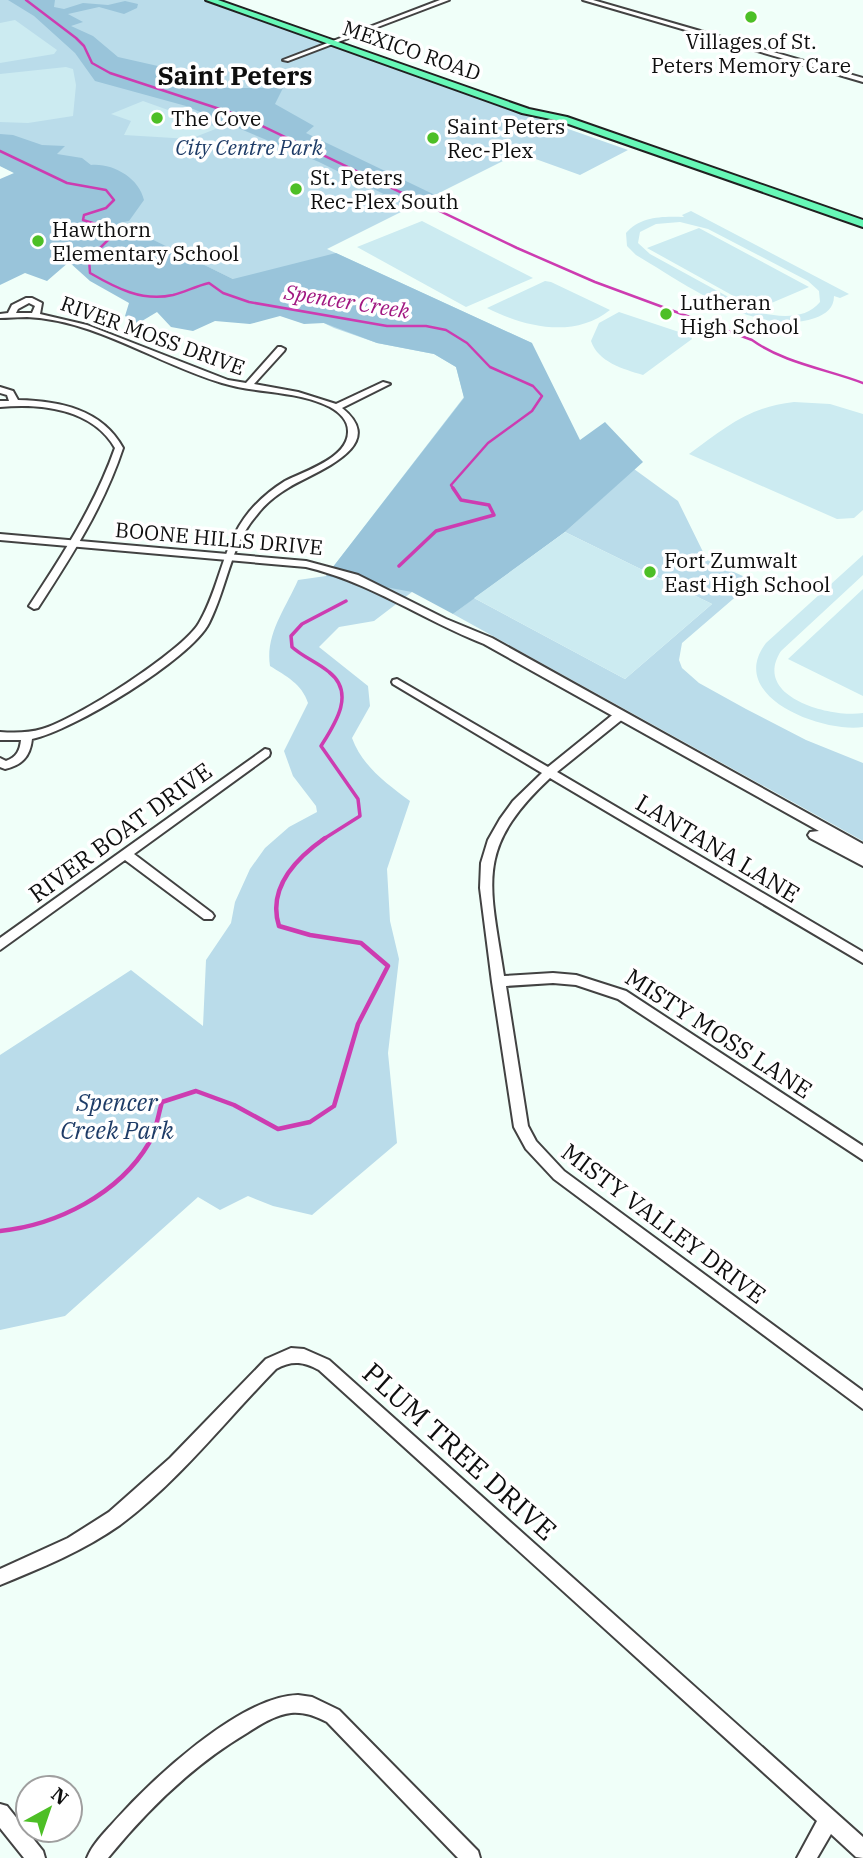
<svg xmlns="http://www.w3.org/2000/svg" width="863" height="1858" font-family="'IBM Plex Serif',serif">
  <rect width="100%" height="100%" fill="#f0fff9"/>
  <path fill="#badcea" d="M0 0H203L628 150 580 175 519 153 327 249 532 343 412 592 374 621 339 627 319 647 368 686 370 706 352 738C362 766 387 784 410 801L387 869 390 921 399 959 388 1053 397 1143 312 1215 273 1206 248 1196 220 1210 198 1197 65 1316 0 1330V1055L131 970 203 1026 206 960 231 923 235 902 250 869 265 848 289 827 317 812 316 806 293 776 284 751 308 703C302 684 286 676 270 666 265 634 286 608 298 580L326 576 464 397 456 367 434 354 377 343 334 328 0 166Z
    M634 469 678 501 707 560 754 581 682 643 679 660 682 668 699 683 746 709 806 740 863 763V841L453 614 474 598 625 679 712 604 565 532Z"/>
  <path fill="#99c4da" d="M8 0H55L54 7 64 9 83 3 108 5 125 1 138 4 137 8 124 14 99 7 68 14 83 22 71 26 93 36 118 57 180 71 220 88H283L275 104 314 126 306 133 435 195 410 207 319 162 186 106 95 81 75 53 34 16Z
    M0 134 13 135 42 145 65 146 57 154 82 158 91 165C113 163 139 178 144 200L129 221 119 223 233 279 336 253 532 343 580 440 605 422 643 462 565 532 453 614 412 592 326 576 464 398 456 367 434 354 377 343 324 323 304 324 280 316 250 324 215 321 193 331 171 327 157 312 137 324 125 316 129 303 90 281 69 262 47 281 25 273 0 285V179L14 173 0 166Z"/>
  <path fill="#ccebf1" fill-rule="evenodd" d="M15 20 57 50 54 54 0 63V23Z
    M66 67 73 69 76 85 73 116 28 123 0 122V74Z
    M143 101 218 128 190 139 124 135 131 121 111 114Z
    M691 211 849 294 840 298 834 296C834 308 826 314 815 318 757 338 684 283 636 255L627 246 626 233C640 216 664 216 684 217L682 215ZM680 222 708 229 808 281 819 291 820 302C805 321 775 317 754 311L650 254 638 243 640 232 656 224Z
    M422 221 533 278 466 307 357 247Z
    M699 228 809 287 757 309 647 248Z
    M545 281 551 282 610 310C574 339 525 327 487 308Z
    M619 312 691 336 692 339 643 375C623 369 598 362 591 341L599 323Z
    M794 402 830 404 863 414V510L854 518 837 519 689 454C725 428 748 407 794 402Z
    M565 532 712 604 625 679 474 598Z
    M863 555V575L781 651C751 697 831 718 863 713V727C823 733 725 697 766 643Z
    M863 589V696L788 659Z"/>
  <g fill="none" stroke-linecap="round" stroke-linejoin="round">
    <path stroke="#cd3cb1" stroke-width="2.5" d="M26 0 76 38 84 46 92 63 110 73 241 116 517 248 595 282 752 340C784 363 826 369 863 383
      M0 151 67 183 106 190 114 200 106 208 84 215 83 220 112 229V236L89 259 90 273C116 288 142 302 173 295 185 292 196 286 209 283L223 293 249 302 387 326H426L446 330 467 343 490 367 533 386 542 396 532 411 488 443 451 485 454 490"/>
    <path stroke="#cd3cb1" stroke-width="3.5" d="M399 566 436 531 494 515 489 505 461 500 453 488
      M322 840 360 816 358 799 321 746C335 724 356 693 329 672 317 662 303 657 292 647L291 636 302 624 346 601"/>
    <path stroke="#cd3cb1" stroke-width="4.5" d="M0 1231C57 1225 119 1194 149 1143 156 1132 158 1115 162 1102L196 1091 234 1105 278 1129 310 1122 334 1106 358 1024 388 966 361 943 310 935 279 926C267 888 295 859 325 838"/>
    <g stroke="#424242" stroke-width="4">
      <path id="minor" d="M26 298H32L42 303 40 314 87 325 228 380 246 383 278 347H281L285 349 284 351 254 384 298 392 336 404 383 382 390 384 342 408C391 447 313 472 288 488 276 495 264 505 256 516 230 546 227 588 209 623 191 659 72 731 32 739 30 757 22 765 5 769L0 767V758L6 761C17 757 20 750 21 740H0V732C14 733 29 733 42 729 75 720 183 651 199 623 220 588 222 545 249 512 259 500 272 489 285 481 304 471 349 458 348 431 348 420 339 412 330 407 296 390 257 394 222 383 157 364 96 320 27 317 18 317 9 318 0 318V314L8 313 12 305ZM29 303 35 306 32 313H16L18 309Z
        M0 387 13 391 18 400C59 401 102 409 123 448 104 506 71 557 38 608L34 609 29 606C62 556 95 505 115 448 93 409 41 403 0 407V401H9L7 395 0 393Z
        M397 679 548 767 616 712H624L625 715 624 718 557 772 863 952V963L550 778C474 849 490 883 504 976L553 973 576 975 626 991 863 1146V1160L618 999 576 985 553 983 506 986 528 1126 536 1141 564 1171 863 1391V1409L554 1179 526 1149 514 1127 492 982 480 888 481 863 488 840 500 819 513 801 542 773 393 684 392 682 393 680Z
        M265 749 269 750 270 753 269 756 134 854 212 913 214 916 212 919H204L125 860 0 950V938Z
        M291 1348 304 1349 329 1360 863 1837V1858L856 1857 831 1834 817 1858H797L817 1821 319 1370C304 1362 292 1360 276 1369 225 1421 179 1481 120 1525 83 1551 41 1568 0 1585V1569L68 1538 109 1512 170 1458 266 1359Z
        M298 1695 312 1697 339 1710 478 1851 480 1858H458L327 1722C315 1716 305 1712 291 1713 275 1715 261 1724 247 1733 193 1765 148 1809 108 1858H87C92 1845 103 1834 112 1824 149 1782 240 1696 298 1695Z
        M0 1804 7 1806 43 1851 45 1858H24L0 1828Z"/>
    </g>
    <g stroke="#424242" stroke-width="4">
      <path id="tertiary" d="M440 0H449L288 61 283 60Z
        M583 0H593L863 78V82Z
        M0 534 306 561 358 575 446 619 492 638 863 844V866L810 838 808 835 810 832 819 831 484 644C423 620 370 582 306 567L0 540Z"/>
    </g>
    <g stroke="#202020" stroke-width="4">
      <path id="primary" d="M206 0H218L529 109 567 117 863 220V227L560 121 522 113Z"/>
    </g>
    <use href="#minor" fill="#fff" fill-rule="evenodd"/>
    <use href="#tertiary" fill="#fff" fill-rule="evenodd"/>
    <use href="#primary" fill="#67f8b7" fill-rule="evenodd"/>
  </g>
  <g fill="#4dbf26" stroke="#fff" stroke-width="2.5">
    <circle cx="751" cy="17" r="7"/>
    <circle cx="157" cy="118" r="7"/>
    <circle cx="433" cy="138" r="7"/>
    <circle cx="296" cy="189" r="7"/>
    <circle cx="38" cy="241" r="7"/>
    <circle cx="666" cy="314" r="7"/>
    <circle cx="650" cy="572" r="7"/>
  </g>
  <g text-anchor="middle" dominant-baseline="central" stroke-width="7" stroke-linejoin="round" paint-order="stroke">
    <g font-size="21" fill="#0f0f0f" stroke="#fff" text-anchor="start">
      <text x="751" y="41" text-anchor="middle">Villages of St.<tspan x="751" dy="24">Peters Memory Care</tspan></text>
      <text x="171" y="118">The Cove</text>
      <text x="447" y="126">Saint Peters<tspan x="447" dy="24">Rec-Plex</tspan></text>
      <text x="310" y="177">St. Peters<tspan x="310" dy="24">Rec-Plex South</tspan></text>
      <text x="52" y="229">Hawthorn<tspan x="52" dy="24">Elementary School</tspan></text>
      <text x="680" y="302">Lutheran<tspan x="680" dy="24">High School</tspan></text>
      <text x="664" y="560">Fort Zumwalt<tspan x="664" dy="24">East High School</tspan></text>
    </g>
    <g font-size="21" fill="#0f0f0f" stroke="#fff">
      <text transform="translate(412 50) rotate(19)">MEXICO ROAD</text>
      <text transform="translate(153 335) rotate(20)">RIVER MOSS DRIVE</text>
      <text transform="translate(219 538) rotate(5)">BOONE HILLS DRIVE</text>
    </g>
    <g font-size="21" font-style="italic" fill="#1e3c67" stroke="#fff">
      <text x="249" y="147">City Centre Park</text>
    </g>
    <g font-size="21" font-style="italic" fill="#a11781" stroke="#fff">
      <text transform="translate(347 301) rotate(9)">Spencer Creek</text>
    </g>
    <g font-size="24" fill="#0f0f0f" stroke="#fff">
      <text transform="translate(120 832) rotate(-36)">RIVER BOAT DRIVE</text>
      <text transform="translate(718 848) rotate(31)">LANTANA LANE</text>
      <text transform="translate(719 1033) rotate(33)">MISTY MOSS LANE</text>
      <text transform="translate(664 1223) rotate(37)">MISTY VALLEY DRIVE</text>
    </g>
    <g font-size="24" font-style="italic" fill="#1e3c67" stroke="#fff">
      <text x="117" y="1102">Spencer<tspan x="117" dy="28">Creek Park</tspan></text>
    </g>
    <g font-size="26" font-weight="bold" fill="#0f0f0f" stroke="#fff">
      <text x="235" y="75">Saint Peters</text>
    </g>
    <g font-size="28" fill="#0f0f0f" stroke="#fff">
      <text transform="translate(460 1451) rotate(42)">PLUM TREE DRIVE</text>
    </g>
  </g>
  <g transform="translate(49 1809) rotate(40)"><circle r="33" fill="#ffffff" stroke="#9f9f9f" stroke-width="2"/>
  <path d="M0-5L12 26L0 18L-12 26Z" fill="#4dbf26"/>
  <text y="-10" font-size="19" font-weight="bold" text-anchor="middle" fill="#0f0f0f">N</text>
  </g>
</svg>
